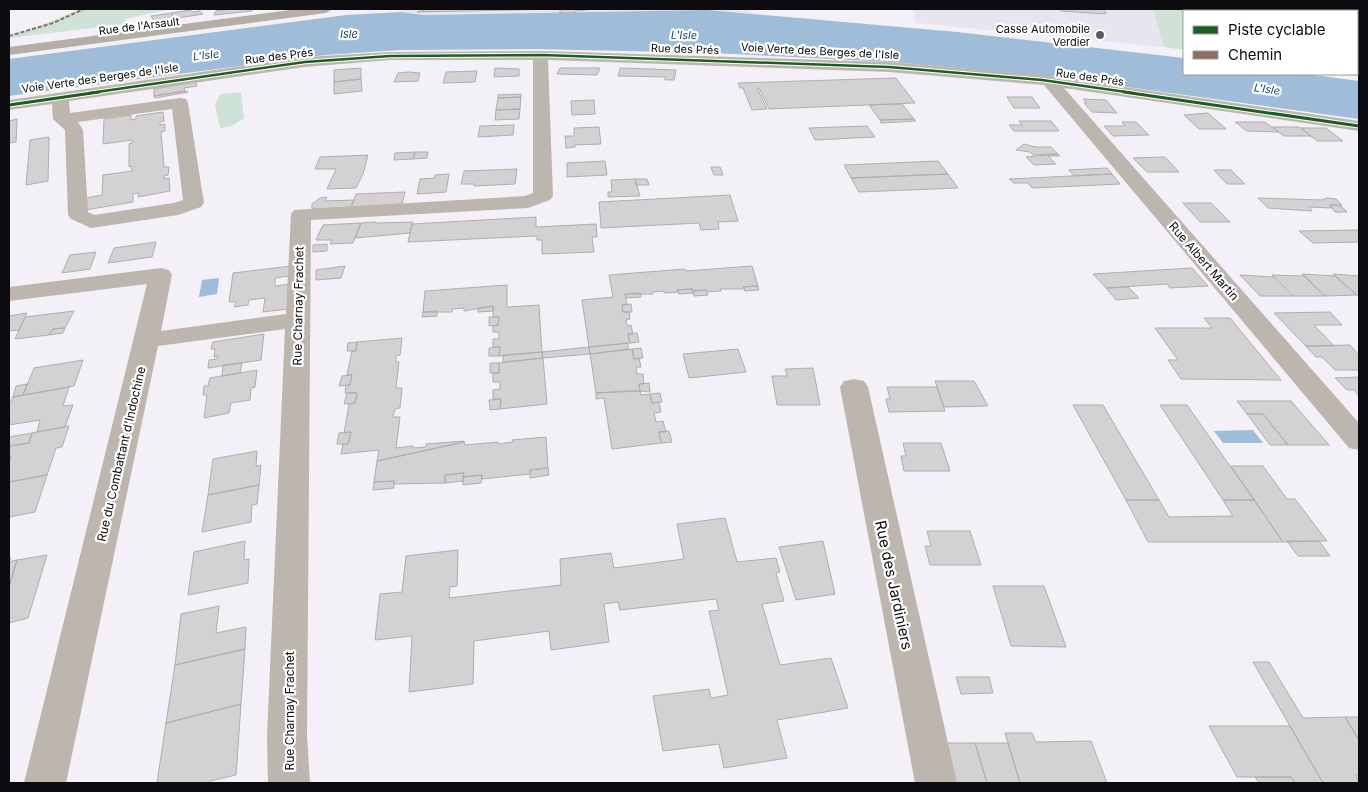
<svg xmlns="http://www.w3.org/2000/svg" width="1368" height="792" font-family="Inter,sans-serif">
  <rect width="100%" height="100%" fill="#f3f1f7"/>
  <path fill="#e8e4f0" d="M400 9H748L755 14 706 10 423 15 400 12Z
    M914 9H1153L1164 47 915 23Z"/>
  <path fill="#cee2d8" d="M80 9H170L126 19 125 24 10 38 9 35 35 28Z
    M1153 9H1359V76L1344 74H1357V11H1184V50L1164 47Z
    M241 92 244 118 232 126 220 128 215 105 220 94Z"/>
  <path fill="#9fbcd8" d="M707 10 957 32 1184 58V74H1307L1359 81V119L1047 76 891 62 713 53 535 49 400 50 325 55 9 96V59L346 15 400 12 423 15Z
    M219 278 217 294 199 297 202 280Z
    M1253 430 1263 443H1223L1214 431Z"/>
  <path fill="#d4d1d2" stroke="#b0adaf" d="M233 9H251L252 11 214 15 216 11Z
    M429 9H560L417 12Z
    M560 9H596L575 11V13H560Z
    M1060 9H1104L1106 14 1061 11Z
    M190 10 193 12 200 11 203 14 172 19V13Z
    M172 13V19L154 21 151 16Z
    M361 68V79L334 82V70Z
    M495 68 519 69V76L494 77Z
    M560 68H600L597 75 557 74Z
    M620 68 651 69 676 70 674 80H665V77L618 76Z
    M477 71 475 82 443 83 446 72Z
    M398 73 409 72 420 73 418 81 394 82Z
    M896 78 915 103 769 109 759 88H757L767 109 752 110 743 88H740L738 83Z
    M361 79 362 91 334 94V82Z
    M196 82 197 86 184 88 185 91 154 96V89Z
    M185 91 188 92 155 98 154 96Z
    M521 94V97L498 98V95Z
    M521 97 520 109 496 110 498 98Z
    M1007 97H1032L1040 108H1014Z
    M1083 99 1106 100 1117 113 1092 112 1084 103H1087Z
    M594 100 595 114 572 115 571 101Z
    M902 104 914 119 880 120 869 105Z
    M520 109 519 119 495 120 496 110Z
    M163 112 164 121 160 122V125L165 124V131L161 132 164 167H169L168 175 164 176V179L169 178 170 191 138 197 139 193 133 194V202L85 210 86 198 102 195 103 175 132 171 131 166 129 167V144L132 143V140L103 144 104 119 131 115V120L136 119V116Z
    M1208 113 1226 129H1199L1184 115Z
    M17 119 16 142 9 143V121Z
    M914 119 916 121 881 123 880 120Z
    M1019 121H1051L1059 131H1014L1009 125H1022Z
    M1122 122H1136L1149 135 1113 136 1104 126H1125Z
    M1235 122H1265L1278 132 1247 131Z
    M514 125 513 135 478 137 480 126Z
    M867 126 875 137 815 140 809 128Z
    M599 127 601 144 575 145V147L566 148 565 136H574V128Z
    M1272 127H1299L1311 136H1284Z
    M1301 128H1326L1343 141H1317Z
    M49 137 48 181 26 185 30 140Z
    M1024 144 1036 147H1051L1058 154 1033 155 1030 152 1016 150Z
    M415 152 413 159 394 160 395 153Z
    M415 152H428L427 158 413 159Z
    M1058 154 1060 156H1048L1056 164 1034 165 1026 157Z
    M368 155 363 174 356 188 327 189 336 169H315L320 157Z
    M1165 157 1179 172H1147L1133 158Z
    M605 161 607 175 567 177V163Z
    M938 161 948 174 851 178 844 165Z
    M711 167H720L723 175H714Z
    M1107 168 1112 174 1074 176 1069 170Z
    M517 169 515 184 474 186V184H461L464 171Z
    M1214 170H1231L1245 184H1227Z
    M449 174 446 192 417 194 420 179 434 178 435 175Z
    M948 174 958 188 859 192 851 178Z
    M1112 174 1120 184 1032 188 1028 183H1014L1009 179Z
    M635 179 640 196 608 197V192H612L611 180Z
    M635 179H647L649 185H636Z
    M405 192 402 204 351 207 356 194Z
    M730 195 738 221 718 222 719 229 701 230 699 223 601 228 599 202Z
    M327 197 325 201 354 200 351 207 312 209V204L320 198Z
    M1258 198 1322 200 1327 198 1336 199 1342 205H1330L1332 208 1309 207 1312 211 1268 208Z
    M1183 203H1211L1230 222H1200Z
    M1330 205 1341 206 1347 212H1335Z
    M536 217V227L596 224 597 237H592L594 252 542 254V240H537V236L408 242 412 224Z
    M376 222V223L413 222 410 233 355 238 361 223Z
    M361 223 353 243 330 244 332 240H316L323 225Z
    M1359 230V242L1313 243 1299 231Z
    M156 242 152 257 108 263 114 248Z
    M327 244V251L313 252V245Z
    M96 252 90 269 62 273 70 255Z
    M291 266 290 276 275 278V286L290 284 288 309 263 312 265 298 249 300 248 305 234 307 236 302H229L233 273Z
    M345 266 341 278 316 280V270Z
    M752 266 758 286 743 287 745 289H720L721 291 707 292 706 290 693 291 692 289 677 290 679 292 664 293V291L653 292V294H625L627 304 622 305 623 312H629L630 319 626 320 627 326 631 325 633 334H628L630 343 589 347 582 300 613 297 609 275 685 269 686 271Z
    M1192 268 1208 286 1170 288 1167 284 1106 288 1093 274Z
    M1302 274 1335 276 1357 295 1325 296Z
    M1333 274 1359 276V295H1357Z
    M1240 275 1274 277 1293 296H1260Z
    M1272 275 1305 276 1325 296H1293Z
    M507 285V307L539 305 542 352 499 356 500 347H493V339H499V332H493V326L498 325 499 317H493V306L464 311V308L452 309V312H423L425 291Z
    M758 286 759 290 745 291 743 287Z
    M1128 287 1139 298 1116 300 1106 288Z
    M692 289 693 293 679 294 677 290Z
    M706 290 708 295 694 296 693 291Z
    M640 293 641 297 626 298 625 294Z
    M631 304 632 312H623L622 305Z
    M493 306V311L478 312V308Z
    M74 311 65 328 53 329 49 335 15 339 25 317Z
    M437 311V316L422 317 423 312Z
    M1330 312 1342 325H1314L1334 346H1306L1274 313Z
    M27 313 19 330 9 331V316Z
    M489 317H499L498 325 489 326Z
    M1204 318H1230L1281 380 1181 379 1168 360H1178L1155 328H1212Z
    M65 328 63 333 49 335 53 329Z
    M637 333 639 342 630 343 628 334Z
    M264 334 261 360 208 368 209 360 217 359 218 356 214 357 215 349H211L213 342Z
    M402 338 400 355 396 356V362H399L396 388H402L400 408 395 409 393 417H400L396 448 413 446V448L426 447V444L464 441V442L377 461 379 450 341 454 343 444H348L351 432 344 433 349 404 355 403 357 393H345L346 385H350L352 375H347L352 351H356L357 342Z
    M357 342 356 351H347L348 343Z
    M628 343V349L590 354 589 347Z
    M1350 345 1359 355V370H1335L1322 357H1316L1306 346Z
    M500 347 499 356H489V348Z
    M589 347 590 354 543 358 542 352Z
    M641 348 643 358 634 359 632 349Z
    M632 349 634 359 639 358 641 367H636L637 374H643L644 384H639L640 391 596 393 590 354Z
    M738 349 746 372 689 378 683 354Z
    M542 352 543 358 503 362V355Z
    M543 358 547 404 500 409 501 399H493V390L500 389V382H493V373H499V363Z
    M83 360 74 386 23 395 34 368Z
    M242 363 240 373 222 376 223 365Z
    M490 363H499V373H490Z
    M813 368 820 405H777L772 376H787L785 369Z
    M257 370 255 387 251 388 250 400 231 403 229 413 204 418 207 395H203L204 386H208L210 378Z
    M352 375 350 385 339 386 342 376Z
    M1359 377V396L1354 390H1347L1335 378Z
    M935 381H974L988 406 944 407Z
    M649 383 650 392 640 391 639 384Z
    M27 384 23 395 13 397 16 386Z
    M69 387 63 406 73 405 65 427 37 432 40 420 9 425V406L13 397Z
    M887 387H937L945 411 889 412 886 399H890Z
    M627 391H640L641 395 650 394 652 403 659 402 661 412 654 413 656 422 663 421 666 432H659L661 443 612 449 604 398 596 399V393Z
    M347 393H357L355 403 344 404Z
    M660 393 662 402 652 403 650 394Z
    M501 399 500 409 490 410 489 400Z
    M1237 401H1291L1329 445H1288L1263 414H1247Z
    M1073 405H1103L1159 500H1126Z
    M1160 405H1187L1254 500H1223Z
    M1247 414H1263L1288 445H1270Z
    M69 426 62 447 56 448 47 475 9 482V463L11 456 9 457 10 446 29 443 32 433Z
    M669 431 672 442 661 443 659 432Z
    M351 432 348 444H337L339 433Z
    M32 433 29 443 10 446 9 450V437Z
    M546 437 548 468 530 470V474L482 479V475L463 477 464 473 445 475V483L394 484V481L374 482 377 461 464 442 465 445 498 442V444L513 442 512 440Z
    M903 443H941L950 471H904L901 456H906Z
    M257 451 256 466 261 465 259 485 208 495 213 459Z
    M1231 466H1263L1287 499H1295L1327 541 1283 542Z
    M548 468 549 475 530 478V470Z
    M464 473 463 481 445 483V475Z
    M47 475 35 512 9 517V482Z
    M482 475 481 483 463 485V477Z
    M394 481V488L373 490 374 482Z
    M259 485 257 504 252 505 251 522 202 532 208 495Z
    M1126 500H1159L1169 517 1233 516 1223 500H1254L1283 542H1148Z
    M725 518 737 562 776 558 780 572 776 573 784 601 762 604 780 665 831 658 848 708 777 720 787 758 724 768 719 744 663 751 653 696 709 689 711 698 728 695 709 611 719 610 716 599 620 610 618 602 604 604 609 642 551 650 549 631 474 641 473 684 409 692 412 636 375 640 380 594 402 592 406 556 458 550 457 586 450 587 449 598 561 585 560 559 611 553 614 568 684 559 677 524Z
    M927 531H970L981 565H930L925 546H931Z
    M245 541 244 560 249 559 248 583 188 595 194 552Z
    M823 541 835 594 796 600 779 547Z
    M1287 541H1319L1330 556H1298Z
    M47 555 28 618 9 623V587L17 560Z
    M9 558H11L9 562 17 560 9 587Z
    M993 586H1044L1066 647 1011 646Z
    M219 606 216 633 246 627 245 649 175 665 181 614Z
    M245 649 241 704 166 723 175 665Z
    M1253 662H1269L1303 718 1345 717 1359 740V775H1356L1359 783H1323Z
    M956 677H989L993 693 961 694Z
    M241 704 236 775 210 781V783H157L166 723Z
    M1345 717H1359V740Z
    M1209 726H1290L1323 783H1295L1291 777H1237Z
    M1005 733H1032L1036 742 1091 741 1107 783H1020Z
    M945 743H975L987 783H956Z
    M975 743H1008L1020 783H987Z
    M1255 777H1291L1295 783H1259Z"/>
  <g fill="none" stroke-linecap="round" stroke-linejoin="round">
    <path fill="#bcb6ae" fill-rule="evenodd" d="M543 51 889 62 1042 75 1359 121V131L1064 88 1359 423V450L1349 448 1044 85 889 72 548 60 553 196 550 200 528 208 311 220 307 736 310 783H268L267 736 285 329 158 346 66 783H24L147 284 9 301V287L161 268 169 270 172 275 161 331 286 314 291 214 294 210 525 196 533 193V60H390L305 67 69 101 70 113 180 98 186 99 188 103 204 203 201 207 178 215 91 228 71 219 68 215 65 130 53 119 52 104 9 110V100L305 57 390 52ZM172 109 183 200 174 203 94 215 88 212 83 130 78 122Z
      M854 379 864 381 868 387 957 783H915L840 387 844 381Z"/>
    <path fill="#b4aea6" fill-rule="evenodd" d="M298 9H333L326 13 9 55V47Z"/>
    <path stroke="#8d6e63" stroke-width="2" stroke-dasharray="4 2" stroke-linecap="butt" d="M9 36 53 23 84 9"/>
    <g stroke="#fff" stroke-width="4.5">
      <path id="cycleway-far1" d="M90 93 305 62 390 56 543 55 889 67 1042 80 1133 93"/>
    </g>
    <g stroke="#fff" stroke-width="5">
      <path id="cycleway" d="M1124 92 1359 126
        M9 105 99 92"/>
    </g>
    <use href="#cycleway-far1" stroke="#1b5e20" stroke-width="2.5"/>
    <use href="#cycleway" stroke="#1b5e20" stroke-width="3"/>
  </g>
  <circle fill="#5d5c60" stroke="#fff" stroke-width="2" cx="1100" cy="35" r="5"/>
  <g text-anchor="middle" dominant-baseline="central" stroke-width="4.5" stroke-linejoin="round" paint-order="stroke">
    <g font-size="11" fill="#0c0b0f" stroke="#fff">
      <text transform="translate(139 26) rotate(-7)">Rue de l'Arsault</text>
      <text transform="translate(685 49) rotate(2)">Rue des Prés</text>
      <text transform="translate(820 51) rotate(3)">Voie Verte des Berges de l'Isle</text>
      <text transform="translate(279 56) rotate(-7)">Rue des Prés</text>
      <text transform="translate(1090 77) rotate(8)">Rue des Prés</text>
      <text transform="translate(100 78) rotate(-8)">Voie Verte des Berges de l'Isle</text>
    </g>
    <g font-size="11" fill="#0c0b0f" stroke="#fff" text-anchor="end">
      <text x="1090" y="29">Casse Automobile<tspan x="1090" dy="13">Verdier</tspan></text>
    </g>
    <g font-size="11" font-style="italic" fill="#14456a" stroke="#fff">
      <text x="349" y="34">Isle</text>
      <text transform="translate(684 35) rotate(1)">L'Isle</text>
      <text transform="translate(206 55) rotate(-7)">L'Isle</text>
      <text transform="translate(1267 89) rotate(8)">L'Isle</text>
    </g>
    <g font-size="12" fill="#0c0b0f" stroke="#fff">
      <text transform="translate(1204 261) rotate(49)">Rue Albert Martin</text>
      <text transform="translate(298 306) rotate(-89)">Rue Charnay Frachet</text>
      <text transform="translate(121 454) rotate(-77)">Rue du Combattant d'Indochine</text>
      <text transform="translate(289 711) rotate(-90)">Rue Charnay Frachet</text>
    </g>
    <g font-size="15" fill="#0c0b0f" stroke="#fff">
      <text transform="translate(894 585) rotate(78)">Rue des Jardiniers</text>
    </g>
  </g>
  <rect width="1368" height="792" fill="none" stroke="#0c0b0f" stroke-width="20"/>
  <rect x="1183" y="10" width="175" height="65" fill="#ffffff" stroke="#9e9d9f"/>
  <rect x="1193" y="26" width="25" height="8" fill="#1b5e20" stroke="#9e9d9f"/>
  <text x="1228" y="35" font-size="15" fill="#0c0b0f">Piste cyclable</text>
  <rect x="1193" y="51" width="25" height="8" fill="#8d6e63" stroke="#9e9d9f"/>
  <text x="1228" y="60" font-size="15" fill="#0c0b0f">Chemin</text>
</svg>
